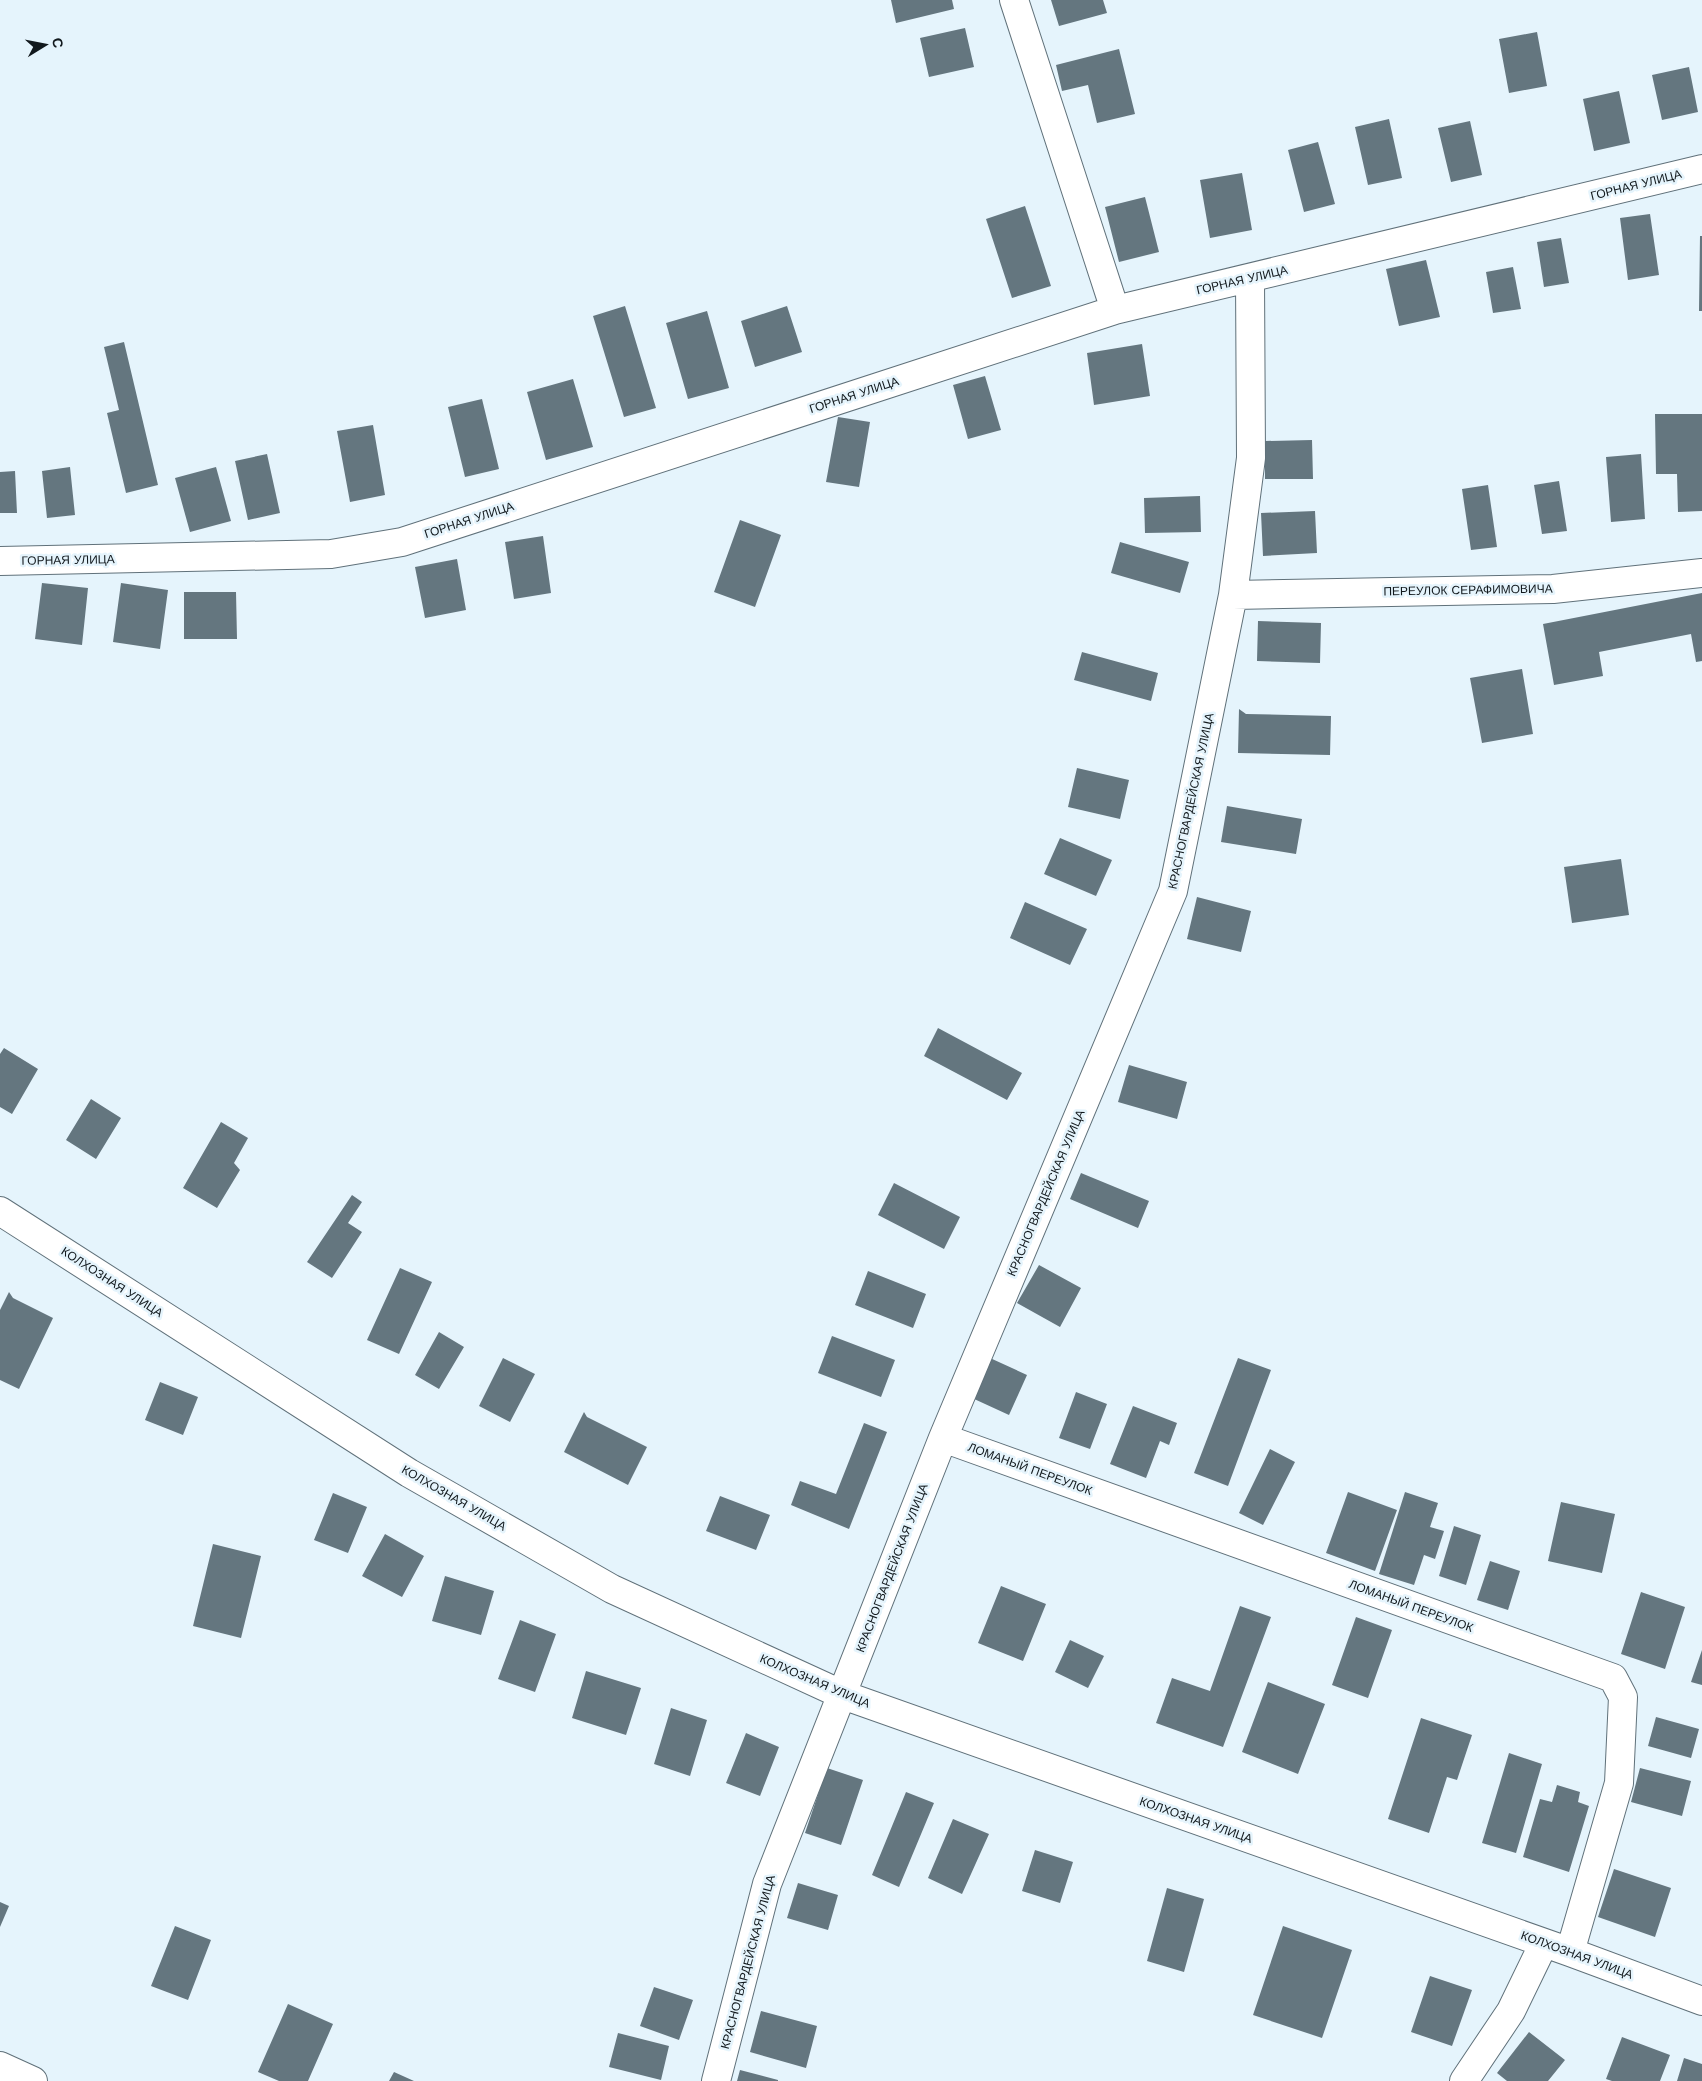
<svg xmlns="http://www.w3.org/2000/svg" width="1702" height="2081" font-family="'Work Sans',sans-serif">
  <rect width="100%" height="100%" fill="#e5f4fc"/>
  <path fill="#64767f" d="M891 0H952L954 9 896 23Z
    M1051 0H1103L1107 13 1059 26Z
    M965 28 974 67 929 77 920 38Z
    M1537 32 1547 86 1509 93 1499 39Z
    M1119 49 1135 114 1097 123 1088 85 1062 91 1056 65Z
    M1689 67 1698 112 1662 120 1652 75Z
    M1619 91 1630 143 1594 151 1583 99Z
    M1389 119 1402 178 1368 185 1355 127Z
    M1470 121 1482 175 1451 182 1438 128Z
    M1318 142 1335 204 1304 212 1288 150Z
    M1242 173 1252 230 1210 238 1200 180Z
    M1145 197 1159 252 1119 262 1105 207Z
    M1025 206 1051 286 1012 298 986 219Z
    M1650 214 1659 275 1628 280 1620 218Z
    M1700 236H1702V311H1699Z
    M1561 238 1569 283 1544 287 1537 242Z
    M1426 260 1440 317 1399 326 1386 269Z
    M1513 267 1521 309 1493 313 1486 272Z
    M625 306 656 408 624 417 593 316Z
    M787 306 802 352 755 367 741 321Z
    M707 311 729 388 688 399 666 323Z
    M124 342 158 485 126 493 107 413 119 410 104 347Z
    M1142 344 1150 396 1094 405 1087 353Z
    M985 376 1001 430 968 439 953 385Z
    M573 379 593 447 546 460 527 392Z
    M482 399 499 469 465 477 448 407Z
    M1655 414H1702V511L1678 512 1677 474H1656Z
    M838 417 870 422 859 487 826 482Z
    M373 425 385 495 350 502 337 431Z
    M1312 440 1313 479H1265V441Z
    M267 454 280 513 248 520 235 461Z
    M1641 454 1645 519 1611 522 1606 457Z
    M70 467 75 515 47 518 42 471Z
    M216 467 231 521 190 532 175 478Z
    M15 471 17 513H0V472Z
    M1559 481 1567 531 1542 534 1534 485Z
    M1488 485 1497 547 1471 550 1462 489Z
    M1200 496 1201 532 1145 533 1144 498Z
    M1315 511 1317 553 1263 556 1261 513Z
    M740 520 781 535 755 607 714 592Z
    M543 536 551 593 514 599 505 542Z
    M1120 542 1189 562 1180 593 1111 573Z
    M457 559 466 610 425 618 415 567Z
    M42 583 88 588 82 645 35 639Z
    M121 583 168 590 160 649 113 642Z
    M184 592H236L237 639H184Z
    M1702 593V661L1696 662 1691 634 1599 652 1603 676 1554 685 1543 624Z
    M1258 621 1321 623 1320 663 1257 661Z
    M1082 652 1158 673 1151 701 1074 680Z
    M1522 669 1533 734 1482 743 1470 678Z
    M1239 709 1246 714 1331 716 1330 755 1238 753Z
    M1077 768 1129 780 1120 819 1068 807Z
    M1227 806 1302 819 1296 854 1221 842Z
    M1060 838 1112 860 1096 896 1044 874Z
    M1621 859 1629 915 1572 923 1564 867Z
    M1197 897 1251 911 1241 952 1187 939Z
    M1025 902 1087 929 1070 965 1010 938Z
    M938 1028 1022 1073 1007 1100 924 1056Z
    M4 1048 38 1069 12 1114 0 1107V1054Z
    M1129 1065 1187 1082 1177 1119 1118 1102Z
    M91 1099 121 1118 96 1159 66 1140Z
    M221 1122 248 1138 234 1163 240 1170 217 1208 183 1188Z
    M1081 1173 1149 1201 1138 1228 1070 1199Z
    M894 1183 960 1217 944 1249 878 1215Z
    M352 1195 362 1202 348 1223 362 1232 332 1278 307 1262Z
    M1039 1265 1081 1288 1060 1327 1017 1303Z
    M400 1268 432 1282 399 1354 367 1340Z
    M868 1271 926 1294 913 1328 855 1305Z
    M9 1292 13 1298 53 1318 19 1389 0 1380V1310Z
    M439 1332 464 1347 439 1389 415 1375Z
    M832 1336 895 1360 881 1397 818 1373Z
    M503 1358 535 1374 510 1422 479 1406Z
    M990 1358 1027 1375 1009 1415 972 1398Z
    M1238 1358 1271 1370 1228 1486 1194 1473Z
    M160 1382 198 1397 183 1435 145 1420Z
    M1076 1392 1107 1404 1090 1449 1059 1438Z
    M1133 1406 1177 1423 1169 1445 1160 1441 1146 1478 1110 1464Z
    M584 1412 587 1417 647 1447 628 1485 564 1452Z
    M864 1423 887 1432 849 1529 791 1505 800 1481 836 1494Z
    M1270 1449 1295 1462 1263 1525 1239 1513Z
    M1348 1492 1397 1510 1375 1571 1326 1553Z
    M1405 1492 1438 1503 1430 1527 1444 1531 1435 1559 1424 1555 1414 1585 1379 1574Z
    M333 1493 367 1507 348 1553 314 1540Z
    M720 1496 770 1515 756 1550 706 1531Z
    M1561 1502 1615 1514 1602 1573 1548 1561Z
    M1454 1526 1481 1535 1466 1585 1439 1576Z
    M385 1534 424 1556 402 1597 362 1576Z
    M213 1544 261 1556 241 1638 193 1626Z
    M1490 1561 1520 1571 1508 1610 1477 1600Z
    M445 1576 494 1591 481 1635 432 1621Z
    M1001 1586 1046 1604 1023 1661 978 1643Z
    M1641 1592 1685 1607 1665 1669 1621 1654Z
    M1240 1606 1271 1617 1223 1747 1156 1723 1172 1678 1210 1691Z
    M1356 1617 1392 1630 1368 1698 1332 1685Z
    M520 1620 556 1634 535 1692 498 1679Z
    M1070 1640 1104 1656 1088 1688 1055 1672Z
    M1702 1650V1685L1691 1682Z
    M586 1671 641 1688 626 1735 572 1718Z
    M1268 1682 1325 1704 1298 1774 1242 1752Z
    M671 1708 707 1720 690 1776 654 1764Z
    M1656 1717 1699 1729 1691 1758 1648 1746Z
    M1421 1718 1472 1735 1457 1780 1447 1777 1429 1833 1388 1819Z
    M746 1733 779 1747 760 1796 726 1783Z
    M1509 1753 1542 1764 1516 1853 1482 1843Z
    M827 1768 863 1780 841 1845 805 1833Z
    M1640 1768 1691 1781 1682 1816 1631 1802Z
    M1557 1785 1580 1792 1578 1802 1589 1806 1569 1872 1523 1857 1540 1799 1552 1802Z
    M906 1792 934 1803 899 1887 872 1875Z
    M953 1819 989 1834 962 1894 928 1878Z
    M1035 1850 1073 1862 1060 1903 1022 1891Z
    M1614 1869 1671 1888 1655 1937 1598 1917Z
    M798 1883 838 1895 828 1930 787 1918Z
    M1167 1888 1204 1899 1184 1972 1147 1961Z
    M0 1902 9 1906 0 1927Z
    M175 1926 211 1940 188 2000 151 1986Z
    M1283 1926 1352 1950 1322 2038 1253 2015Z
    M1430 1976 1472 1990 1452 2046 1411 2032Z
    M654 1987 693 2000 679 2040 640 2026Z
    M288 2004 333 2024 308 2081H279L258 2072Z
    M761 2011 817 2026 806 2068 750 2052Z
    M1529 2032 1565 2060 1548 2081H1507L1497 2073Z
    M618 2033 669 2046 661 2080 609 2067Z
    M1622 2037 1670 2055 1660 2081H1612L1606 2079Z
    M1684 2058 1702 2064V2081H1677Z
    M740 2070 778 2080V2081H737Z
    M394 2072 414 2081H389Z"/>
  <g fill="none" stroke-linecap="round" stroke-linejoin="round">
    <g stroke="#60717a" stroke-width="30">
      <path id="minor" d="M1014 0 1115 310
        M0 561 331 554 402 542 1115 310 1702 169
        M1233 595 1553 589 1702 573
        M0 1211 409 1473 612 1589 843 1695 1570 1952 1702 2001
        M943 1438 1613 1678 1623 1697 1619 1783 1570 1952
        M0 2066 33 2081
        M716 2081 767 1884 943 1438 1173 891 1233 595 1251 458 1250 278
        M1464 2081 1511 2011 1544 1943"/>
    </g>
    <use href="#minor" stroke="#fff" stroke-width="28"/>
  </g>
  <g text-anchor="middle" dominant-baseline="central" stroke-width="5" stroke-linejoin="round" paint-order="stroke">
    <g font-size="12" fill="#12191d" stroke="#e5f4fc">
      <text transform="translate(1636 185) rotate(-14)">ГОРНАЯ УЛИЦА</text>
      <text transform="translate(1242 280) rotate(-13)">ГОРНАЯ УЛИЦА</text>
      <text transform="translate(854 395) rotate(-18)">ГОРНАЯ УЛИЦА</text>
      <text transform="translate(469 520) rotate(-18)">ГОРНАЯ УЛИЦА</text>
      <text transform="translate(68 560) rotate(-1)">ГОРНАЯ УЛИЦА</text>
      <text transform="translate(1468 590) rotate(-1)">ПЕРЕУЛОК СЕРАФИМОВИЧА</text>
      <text transform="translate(1191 801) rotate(-78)">КРАСНОГВАРДЕЙСКАЯ УЛИЦА</text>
      <text transform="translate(1046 1193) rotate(-67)">КРАСНОГВАРДЕЙСКАЯ УЛИЦА</text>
      <text transform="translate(112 1282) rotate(33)">КОЛХОЗНАЯ УЛИЦА</text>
      <text transform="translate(1030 1469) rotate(20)">ЛОМАНЫЙ ПЕРЕУЛОК</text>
      <text transform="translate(454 1498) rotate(30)">КОЛХОЗНАЯ УЛИЦА</text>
      <text transform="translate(892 1568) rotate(-69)">КРАСНОГВАРДЕЙСКАЯ УЛИЦА</text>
      <text transform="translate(1411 1606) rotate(20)">ЛОМАНЫЙ ПЕРЕУЛОК</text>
      <text transform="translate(815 1681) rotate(23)">КОЛХОЗНАЯ УЛИЦА</text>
      <text transform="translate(1196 1820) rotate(19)">КОЛХОЗНАЯ УЛИЦА</text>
      <text transform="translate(1577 1955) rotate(20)">КОЛХОЗНАЯ УЛИЦА</text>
      <text transform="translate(748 1962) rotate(-75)">КРАСНОГВАРДЕЙСКАЯ УЛИЦА</text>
    </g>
  </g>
  <g transform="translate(45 45) rotate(80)" stroke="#e5f4fc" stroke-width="4" paint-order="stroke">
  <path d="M0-4L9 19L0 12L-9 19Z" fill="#12191d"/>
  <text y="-8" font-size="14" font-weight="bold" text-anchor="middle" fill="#12191d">С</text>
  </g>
</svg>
